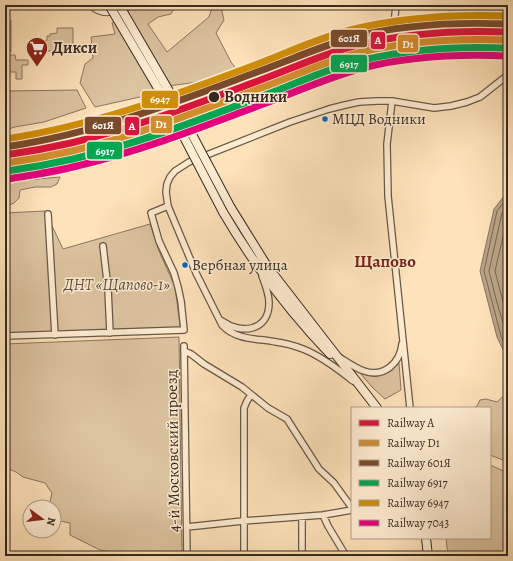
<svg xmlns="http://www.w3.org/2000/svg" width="513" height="561" font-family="Alegreya,serif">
  <rect width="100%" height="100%" fill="#fee2b9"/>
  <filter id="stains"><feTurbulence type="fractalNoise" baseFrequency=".005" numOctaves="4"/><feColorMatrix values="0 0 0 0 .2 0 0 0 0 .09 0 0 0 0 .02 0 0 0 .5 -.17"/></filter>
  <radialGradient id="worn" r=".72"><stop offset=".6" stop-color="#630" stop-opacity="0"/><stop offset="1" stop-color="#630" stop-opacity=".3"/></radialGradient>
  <path fill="#dcc39f" stroke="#887660" d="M136 5H176L171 14 158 17 148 24 167 52 209 17 213 5 221 7 224 20 216 33 231 62 237 70 206 81 168 86 140 97 95 107 80 83 85 64 93 58 91 37 115 34 112 23Z
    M449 5H508V12L450 13Z
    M5 20H11V52H5Z
    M57 28H73V51H44V41L47 40V36H50V34L57 33Z
    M5 55H15L16 60H28V65H22V79H16V72H9V83H5Z
    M77 90 86 108 44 122 15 127 5 130V91Z
    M60 177 57 184 51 187H35L20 190 19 198 14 203 5 207V182Z
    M45 211 63 249 150 224 159 251 175 287 181 332 5 338V213Z
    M179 337 182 556H124L123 555 100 550 70 535V523L60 521 54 525V507H48L49 506 52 493 45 483 23 477 16 472 5 467V344Z
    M399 363 401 390 385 399 372 387 360 373C378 378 386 377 399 363Z
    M508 389V462L490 455V408H473L477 406 480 400 486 399 497 402 507 393Z
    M490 465 508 473V556H448L446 538H490Z"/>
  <path fill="#b9a386" stroke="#84735e" d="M508 191V360L497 337 480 271 494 209Z"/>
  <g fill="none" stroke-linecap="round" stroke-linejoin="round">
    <path stroke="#766654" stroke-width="1" d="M508 197 497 211 484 271 501 336 508 351
      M508 205 502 213 489 271 496 299 508 340
      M508 215 495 271 508 321"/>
    <g stroke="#665848" stroke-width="8">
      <path id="minor" d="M394 25 396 5
        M392 101 387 144 388 196 410 408
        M48 214 55 335
        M103 246 108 289 110 333
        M222 321C241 335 269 331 269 303 269 293 265 284 262 276
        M5 336 184 330 181 301 178 287 174 273 159 241 151 213 168 206
        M184 346 187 556
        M184 351 191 354 204 364 242 387 268 408 287 419 319 469 334 483 352 508
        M339 357C347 362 355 368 364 371 384 378 400 363 402 344
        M353 381C338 369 321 356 303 349 295 346 285 343 276 342 257 338 237 341 222 325L196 273 168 206 166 192 167 184 170 177 175 171 189 162 290 122 329 109 345 105 359 102 377 101H392L434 108 451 106 467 102 480 97 508 75
        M323 515 328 526 346 556
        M302 517V556
        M187 527 243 521 323 515 352 510
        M244 556V408L247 401 251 395"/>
    </g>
    <g stroke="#665848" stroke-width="9">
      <path id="tertiary" d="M91 5C101 14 113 14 123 5"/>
    </g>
    <g stroke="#342a22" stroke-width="10">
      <path id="secondary" d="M231 208 267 266 377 408
        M223 212C254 265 288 310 330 354
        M426 538 428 556"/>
    </g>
    <use href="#minor" stroke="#feecd2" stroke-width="5.5"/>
    <use href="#tertiary" stroke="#feecd2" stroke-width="7"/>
    <use href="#secondary" stroke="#feecd2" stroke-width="8"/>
    <g stroke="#342a22" stroke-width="10" stroke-linecap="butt">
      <path id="secondary-bridge" d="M109 5 162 95 223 212
        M119 5 169 91 231 208"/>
    </g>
    <use href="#secondary-bridge" stroke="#feecd2" stroke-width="8"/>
    <g stroke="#feecd2" stroke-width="10">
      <path id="rail-1" d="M5 155C27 152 49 148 71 143 135 128 196 104 258 81 291 69 323 54 357 45 407 33 458 30 508 32"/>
    </g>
    <g stroke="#feecd2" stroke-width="10">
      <path id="rail-2" d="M6 163C28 160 50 156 72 151 135 136 197 112 258 89 292 77 325 61 361 52 409 41 458 38 508 40"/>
    </g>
    <g stroke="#feecd2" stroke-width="10">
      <path id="rail-3" d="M5 147C93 134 175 103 257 72 290 60 321 46 354 37 404 24 457 22 508 24"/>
    </g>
    <g stroke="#feecd2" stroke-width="10">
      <path id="rail-4" d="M7 171C29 168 51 164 73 159 137 144 199 120 260 97 294 85 327 68 363 60 410 49 459 46 507 48"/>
    </g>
    <g stroke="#feecd2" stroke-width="10">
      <path id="rail-5" d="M5 139C92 126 173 96 255 65 287 53 320 37 354 29 405 17 456 14 508 16"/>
    </g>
    <g stroke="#feecd2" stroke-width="10">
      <path id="rail-6" d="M9 179C31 175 54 172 77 166 141 151 202 127 263 104 296 92 329 77 363 68 410 56 459 54 507 56"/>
    </g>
    <use href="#rail-1" stroke="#dc143c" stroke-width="7"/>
    <use href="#rail-2" stroke="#d18d2b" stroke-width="7"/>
    <use href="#rail-3" stroke="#7a4b2a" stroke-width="7"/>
    <use href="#rail-4" stroke="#00a651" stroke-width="7"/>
    <use href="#rail-5" stroke="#d08d07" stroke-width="7"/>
    <use href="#rail-6" stroke="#e5007d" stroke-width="7"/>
  </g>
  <defs>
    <g id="supermarket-pin" transform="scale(1.15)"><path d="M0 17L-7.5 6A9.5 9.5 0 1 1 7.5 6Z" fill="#8f2418" stroke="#feecd2"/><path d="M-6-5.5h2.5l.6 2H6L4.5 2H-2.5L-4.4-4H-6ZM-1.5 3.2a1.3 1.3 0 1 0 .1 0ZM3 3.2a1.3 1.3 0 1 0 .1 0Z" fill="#fff"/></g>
  </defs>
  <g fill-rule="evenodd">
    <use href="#supermarket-pin" x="37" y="48"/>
  </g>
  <circle fill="#342a22" stroke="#feecd2" stroke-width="1.5" cx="214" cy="97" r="6"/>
  <g fill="#0065bd" stroke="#feecd2" stroke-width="1.5">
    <circle cx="325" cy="119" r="3.5"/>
    <circle cx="185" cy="265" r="3.5"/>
  </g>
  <g text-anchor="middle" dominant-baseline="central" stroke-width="3" stroke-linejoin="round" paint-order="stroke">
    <g font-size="15" fill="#342a22" stroke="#feecd2" text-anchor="start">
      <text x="332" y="119">МЦД Водники</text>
      <text x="192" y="265">Вербная улица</text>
    </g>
    <g font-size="16" font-weight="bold" fill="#342a22" stroke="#feecd2" text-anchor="start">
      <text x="52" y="48">Дикси</text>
    </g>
    <g font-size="16" font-weight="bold" fill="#342a22" stroke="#feecd2" text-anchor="start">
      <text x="224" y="97">Водники</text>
    </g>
    <g font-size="16" font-style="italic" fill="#5e5041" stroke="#feecd2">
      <text x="117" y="285">ДНТ «Щапово-1»</text>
    </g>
    <g font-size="16" fill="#342a22" stroke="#feecd2">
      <text transform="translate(173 451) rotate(-91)">4-й Московский проезд</text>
    </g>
    <g font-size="17" font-weight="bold" fill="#7a1f14" stroke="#feecd2">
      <text x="385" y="261">Щапово</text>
    </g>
  </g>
  <g stroke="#feecd2" stroke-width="1.5">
    <rect x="330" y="29" width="38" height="19" rx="4" fill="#7a4b2a"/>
    <rect x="370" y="31" width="16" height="19" rx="4" fill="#dc143c"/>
    <rect x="397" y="34" width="22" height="19" rx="4" fill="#d18d2b"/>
    <rect x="330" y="54" width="38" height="19" rx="4" fill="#00a651"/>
    <rect x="141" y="90" width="38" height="19" rx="4" fill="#d08d07"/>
    <rect x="150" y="115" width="23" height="19" rx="4" fill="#d18d2b"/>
    <rect x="84" y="116" width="38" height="19" rx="4" fill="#7a4b2a"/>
    <rect x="124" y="116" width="16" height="20" rx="4" fill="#dc143c"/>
    <rect x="86" y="141" width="37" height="19" rx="4" fill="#00a651"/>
  </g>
  <g font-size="11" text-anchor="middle" font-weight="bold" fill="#fff">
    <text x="349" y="42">601Я</text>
    <text x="378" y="44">A</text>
    <text x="408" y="48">D1</text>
    <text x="349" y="68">6917</text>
    <text x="160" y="103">6947</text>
    <text x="161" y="128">D1</text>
    <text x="103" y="129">601Я</text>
    <text x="132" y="130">A</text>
    <text x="105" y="155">6917</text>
  </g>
  <rect width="513" height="561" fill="none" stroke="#fee2b9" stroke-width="20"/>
  <rect x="6" y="6" width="501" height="549" fill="none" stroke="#342a22" stroke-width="2"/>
  <rect x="10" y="10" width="493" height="541" fill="none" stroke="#342a22"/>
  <rect x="351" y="407" width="140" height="132" fill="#feecd2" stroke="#ad9e8c"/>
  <rect x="359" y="420" width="20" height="6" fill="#dc143c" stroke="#ad9e8c"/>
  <text x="387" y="427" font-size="12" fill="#342a22">Railway A</text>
  <rect x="359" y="440" width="20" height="6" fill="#d18d2b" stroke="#ad9e8c"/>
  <text x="387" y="447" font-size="12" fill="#342a22">Railway D1</text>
  <rect x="359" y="460" width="20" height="6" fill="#7a4b2a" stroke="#ad9e8c"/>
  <text x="387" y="467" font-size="12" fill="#342a22">Railway 601Я</text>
  <rect x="359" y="480" width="20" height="6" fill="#00a651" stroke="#ad9e8c"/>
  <text x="387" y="487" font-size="12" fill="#342a22">Railway 6917</text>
  <rect x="359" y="500" width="20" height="6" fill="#d08d07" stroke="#ad9e8c"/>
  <text x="387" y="507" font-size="12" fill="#342a22">Railway 6947</text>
  <rect x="359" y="520" width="20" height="6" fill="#e5007d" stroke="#ad9e8c"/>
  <text x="387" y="527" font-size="12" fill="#342a22">Railway 7043</text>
  <g transform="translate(42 519) rotate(105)"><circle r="19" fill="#feecd2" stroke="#ad9e8c"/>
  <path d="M0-3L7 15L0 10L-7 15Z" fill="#8f2418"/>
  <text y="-6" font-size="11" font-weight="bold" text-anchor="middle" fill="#342a22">N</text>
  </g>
  <rect width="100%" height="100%" filter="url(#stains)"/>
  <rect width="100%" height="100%" fill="url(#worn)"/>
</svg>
